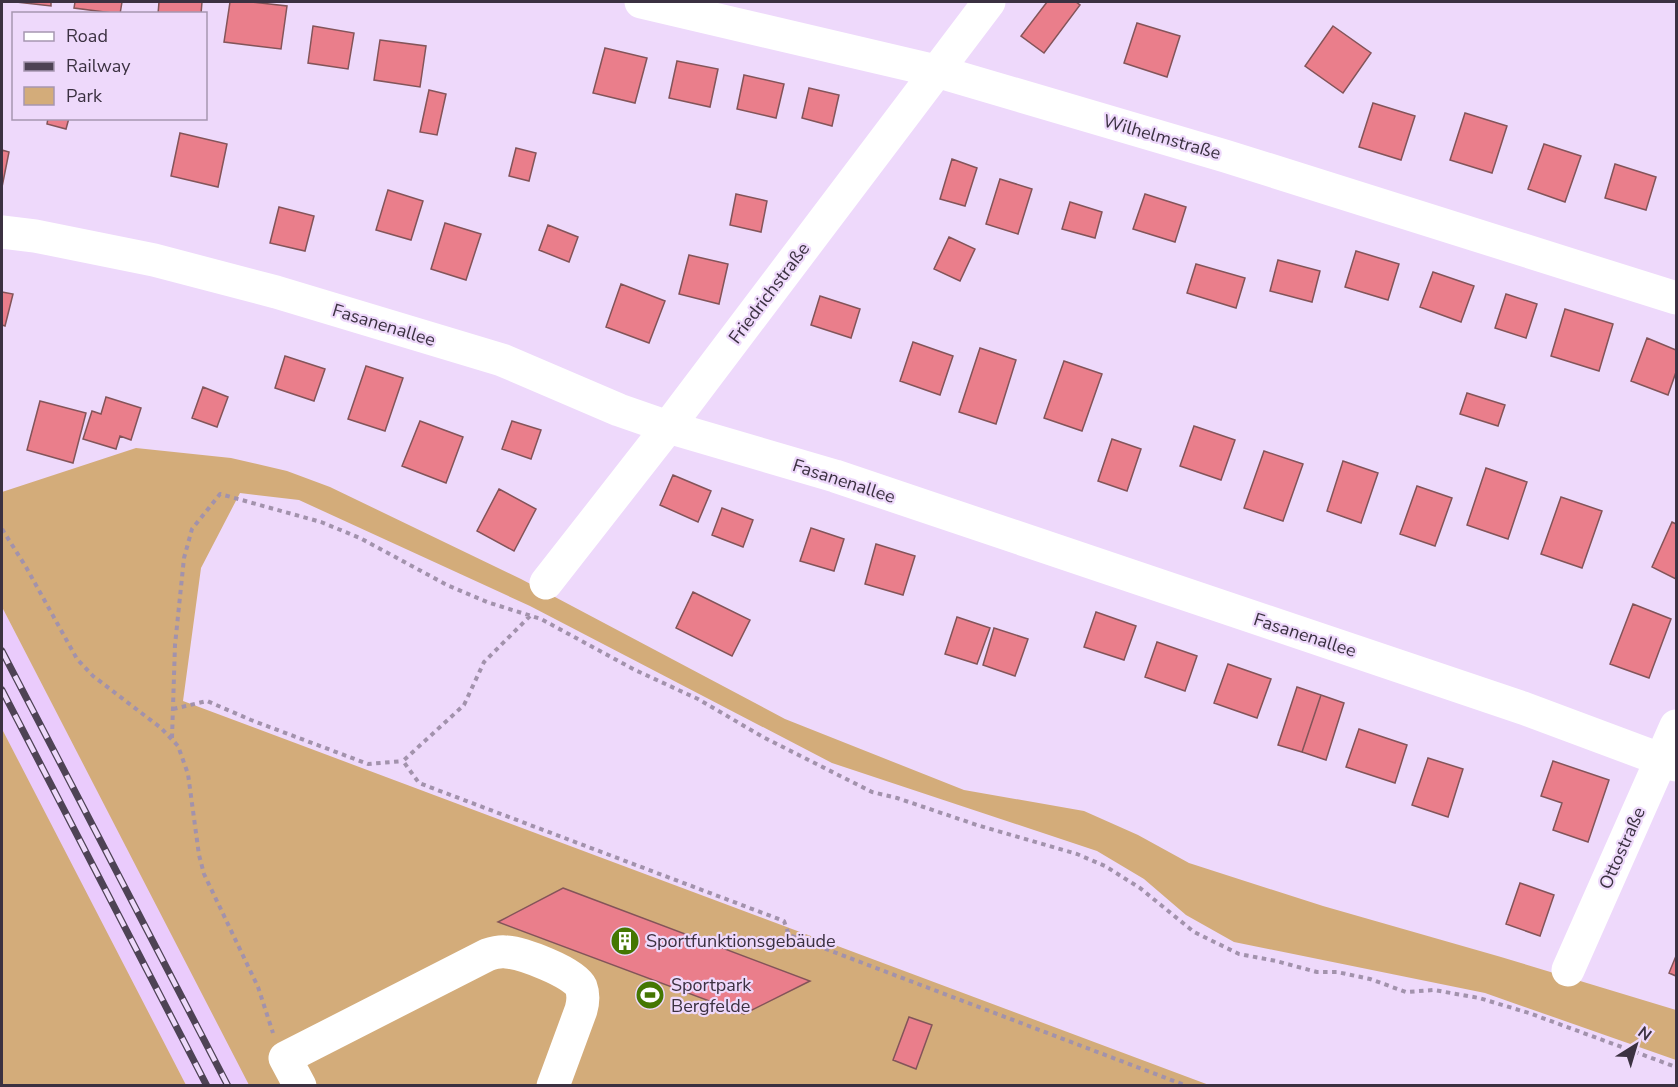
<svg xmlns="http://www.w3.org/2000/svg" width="1678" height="1087" font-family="'Nunito Sans',sans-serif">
  <rect width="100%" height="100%" fill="#eed9fb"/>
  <path fill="#eacbfc" d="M2 607 250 1085H186L97 916 2 729Z"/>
  <path fill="#d3ac7a" d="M136 448 231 458 287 471 330 487 521 579 785 719 964 790 1084 811 1138 835 1189 863 1323 906 1501 957 1676 1010V1060L1485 993 1234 942 1186 915 1144 879 1097 851 832 763 530 606 299 500 240 493 201 568 183 701 1209 1085H249L2 607V492Z
    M2 729 186 1085H2Z"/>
  <path fill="#ea7e8b" stroke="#835459" stroke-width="1.5" d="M16 2H51V6Z
    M75 2H122L120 14 74 8Z
    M159 2H202L201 14H158Z
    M230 2H251L287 6 281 49 224 42Z
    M1047 2H1076L1080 5 1044 53 1021 36Z
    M1137 23 1180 36 1167 77 1124 63Z
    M313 26 354 33 348 69 308 63Z
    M1333 26 1371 53 1343 93 1305 66Z
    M380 40 426 46 420 87 374 80Z
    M605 48 647 58 635 103 593 93Z
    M677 61 718 69 710 107 669 98Z
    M744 75 784 84 776 118 737 109Z
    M809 88 839 95 832 126 802 118Z
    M429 90 446 94 437 135 420 132Z
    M1373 103 1415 116 1401 160 1359 147Z
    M1465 113 1507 126 1492 173 1450 160Z
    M48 118H69L66 129 47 124Z
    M180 133 227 144 218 187 171 176Z
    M1544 144 1581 156 1565 202 1528 189Z
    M516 148 536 153 529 181 509 176Z
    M2 150 9 152 2 187Z
    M952 159 977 168 965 206 940 199Z
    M1615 164 1656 177 1646 210 1605 198Z
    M1000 179 1032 189 1018 234 986 224Z
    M388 190 423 201 411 240 376 230Z
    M736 194 767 201 761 232 730 225Z
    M1145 194 1186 207 1175 242 1133 229Z
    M1070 202 1102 212 1095 238 1062 229Z
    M279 207 314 216 305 251 270 243Z
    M445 223 481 234 466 280 431 269Z
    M548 225 578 237 569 262 539 250Z
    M949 237 975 249 960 281 934 269Z
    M1356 251 1399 264 1388 300 1345 287Z
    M689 255 728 264 719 304 679 294Z
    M1278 260 1320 271 1312 302 1270 291Z
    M1196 264 1245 278 1236 308 1187 293Z
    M1433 272 1474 286 1461 322 1420 307Z
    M621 284 665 301 649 343 606 327Z
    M2 292 13 294 5 326 2 325Z
    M1506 294 1537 304 1526 338 1495 328Z
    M820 296 860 309 851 338 811 325Z
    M1565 309 1613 324 1599 371 1551 356Z
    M1647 338 1676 350V372L1668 395 1631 381Z
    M913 342 953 356 940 395 900 381Z
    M980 348 1016 360 996 424 959 412Z
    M285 356 325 369 314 401 275 388Z
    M1064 361 1102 374 1082 431 1044 418Z
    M366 366 403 378 385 431 348 419Z
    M203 387 228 397 217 427 192 418Z
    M1467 393 1505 405 1498 426 1460 414Z
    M106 397 141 408 131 440 120 436 116 449 83 439 92 411 101 414Z
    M40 401 86 413 73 463 27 450Z
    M420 421 463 437 446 483 402 466Z
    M512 421 541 430 531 459 502 449Z
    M1194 426 1235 440 1221 480 1180 466Z
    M1112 439 1141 449 1127 491 1098 481Z
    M1264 451 1303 464 1283 521 1244 508Z
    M1343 461 1378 473 1361 523 1327 511Z
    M1486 468 1527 482 1508 539 1467 525Z
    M673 475 711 491 698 522 660 505Z
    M1417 486 1452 498 1435 546 1400 534Z
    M499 489 536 509 514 551 477 531Z
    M1561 497 1602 511 1582 568 1541 554Z
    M722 508 753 520 743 547 712 535Z
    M1672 522 1676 524V579L1652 567Z
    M811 528 844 539 834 571 800 561Z
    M876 544 915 556 903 595 865 584Z
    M693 592 750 620 732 656 676 628Z
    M1633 604 1671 619 1649 678 1610 664Z
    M1096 612 1136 626 1124 660 1084 647Z
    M957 617 990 628 977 664 945 654Z
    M994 628 1028 639 1015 676 983 665Z
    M1157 642 1197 656 1185 691 1145 677Z
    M1228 664 1271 679 1257 718 1214 703Z
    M1297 687 1321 695 1302 752 1278 745Z
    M1321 695 1344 703 1326 760 1302 752Z
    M1359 729 1407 745 1395 783 1346 767Z
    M1428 758 1463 769 1448 817 1412 805Z
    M1553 761 1609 780 1588 842 1553 830 1562 803 1541 796Z
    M1520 883 1554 895 1540 936 1506 924Z
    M563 888 810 981 744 1014 498 922Z
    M1676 956V976L1669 973Z
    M909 1017 932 1025 916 1069 893 1060Z"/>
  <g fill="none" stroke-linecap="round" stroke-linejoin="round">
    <path stroke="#a292ac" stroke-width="4" stroke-dasharray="4.5 4.5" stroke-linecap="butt" d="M2 529 26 567 77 659 93 676 161 728 178 746 188 774 199 855 204 874 258 987 273 1033
      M530 616 484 662 464 705 403 761 419 783 784 921 789 935 1187 1086
      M173 709 207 701 251 720 368 764 403 761
      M172 738 175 645 184 558 192 529 220 494 321 522 360 538 447 585 487 602 541 619 635 670 698 699 763 737 872 792 897 798 977 825 1077 854 1105 866 1140 888 1194 932 1239 954 1276 961 1317 972H1337L1370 979 1406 992 1434 990 1479 998 1529 1013 1676 1067"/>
    <path stroke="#fff" stroke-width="33" d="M641 2 936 71 1225 156 1676 298
      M2 232 35 236 154 260 276 292 502 360 619 410 668 427 835 476 1523 708 1676 765
      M546 583 668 427 989 2
      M1568 970 1676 726
      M300 1086 285 1058 487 955C493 953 499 951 506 952 522 953 574 972 581 987 584 995 583 1003 581 1010L553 1086"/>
    <g stroke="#4e4355" stroke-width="7">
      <path id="rail" d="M2 651 228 1086
        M2 690 207 1086"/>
    </g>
    <use href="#rail" stroke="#eed9fb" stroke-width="4.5" stroke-dasharray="14" stroke-linecap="butt"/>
  </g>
  <defs>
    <g id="building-disc" transform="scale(1.5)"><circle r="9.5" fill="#447702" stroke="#eed9fb"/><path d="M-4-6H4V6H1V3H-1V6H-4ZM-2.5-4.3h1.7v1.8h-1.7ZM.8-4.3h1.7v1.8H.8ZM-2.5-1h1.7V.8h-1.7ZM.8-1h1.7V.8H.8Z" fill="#fff"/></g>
    <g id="stadium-disc" transform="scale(1.5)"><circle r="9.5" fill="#447702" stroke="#eed9fb"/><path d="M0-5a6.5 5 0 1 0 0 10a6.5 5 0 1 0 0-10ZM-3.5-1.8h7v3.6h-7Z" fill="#fff"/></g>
  </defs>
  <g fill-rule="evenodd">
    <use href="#building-disc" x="625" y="941"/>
    <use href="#stadium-disc" x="650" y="995"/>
  </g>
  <g text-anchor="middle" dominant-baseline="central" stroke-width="4.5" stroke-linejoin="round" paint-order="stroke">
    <g font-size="18" fill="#3b3141" stroke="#eed9fb">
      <text transform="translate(1162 137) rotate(16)">Wilhelmstraße</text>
      <text transform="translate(769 293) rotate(-53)">Friedrichstraße</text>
      <text transform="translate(384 325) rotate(17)">Fasanenallee</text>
      <text transform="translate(844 481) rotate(18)">Fasanenallee</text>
      <text transform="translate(1305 635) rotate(18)">Fasanenallee</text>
      <text transform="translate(1622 848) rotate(-66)">Ottostraße</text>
    </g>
    <g font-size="18" fill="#3b3141" stroke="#eed9fb" text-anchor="start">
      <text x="646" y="941">Sportfunktionsgebäude</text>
      <text x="671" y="985">Sportpark<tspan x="671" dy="21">Bergfelde</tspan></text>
    </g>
  </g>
  <rect width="1678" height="1087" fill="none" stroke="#3b3141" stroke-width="6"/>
  <rect x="12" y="12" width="195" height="108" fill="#eed9fb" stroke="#a696b1" stroke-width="1.5"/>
  <rect x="24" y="32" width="30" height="9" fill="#ffffff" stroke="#a696b1" stroke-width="1.5"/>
  <text x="66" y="42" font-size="18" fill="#3b3141">Road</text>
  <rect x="24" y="62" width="30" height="9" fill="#4e4355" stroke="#a696b1" stroke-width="1.5"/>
  <text x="66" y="72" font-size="18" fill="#3b3141">Railway</text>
  <rect x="24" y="87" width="30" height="18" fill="#d3ac7a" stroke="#a696b1" stroke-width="1.5"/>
  <text x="66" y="102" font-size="18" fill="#3b3141">Park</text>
  <g transform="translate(1636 1045) rotate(37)" stroke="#eed9fb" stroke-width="4.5" paint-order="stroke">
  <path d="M0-4.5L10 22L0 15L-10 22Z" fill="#3b3141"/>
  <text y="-9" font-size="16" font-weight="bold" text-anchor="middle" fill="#3b3141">N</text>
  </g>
</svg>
